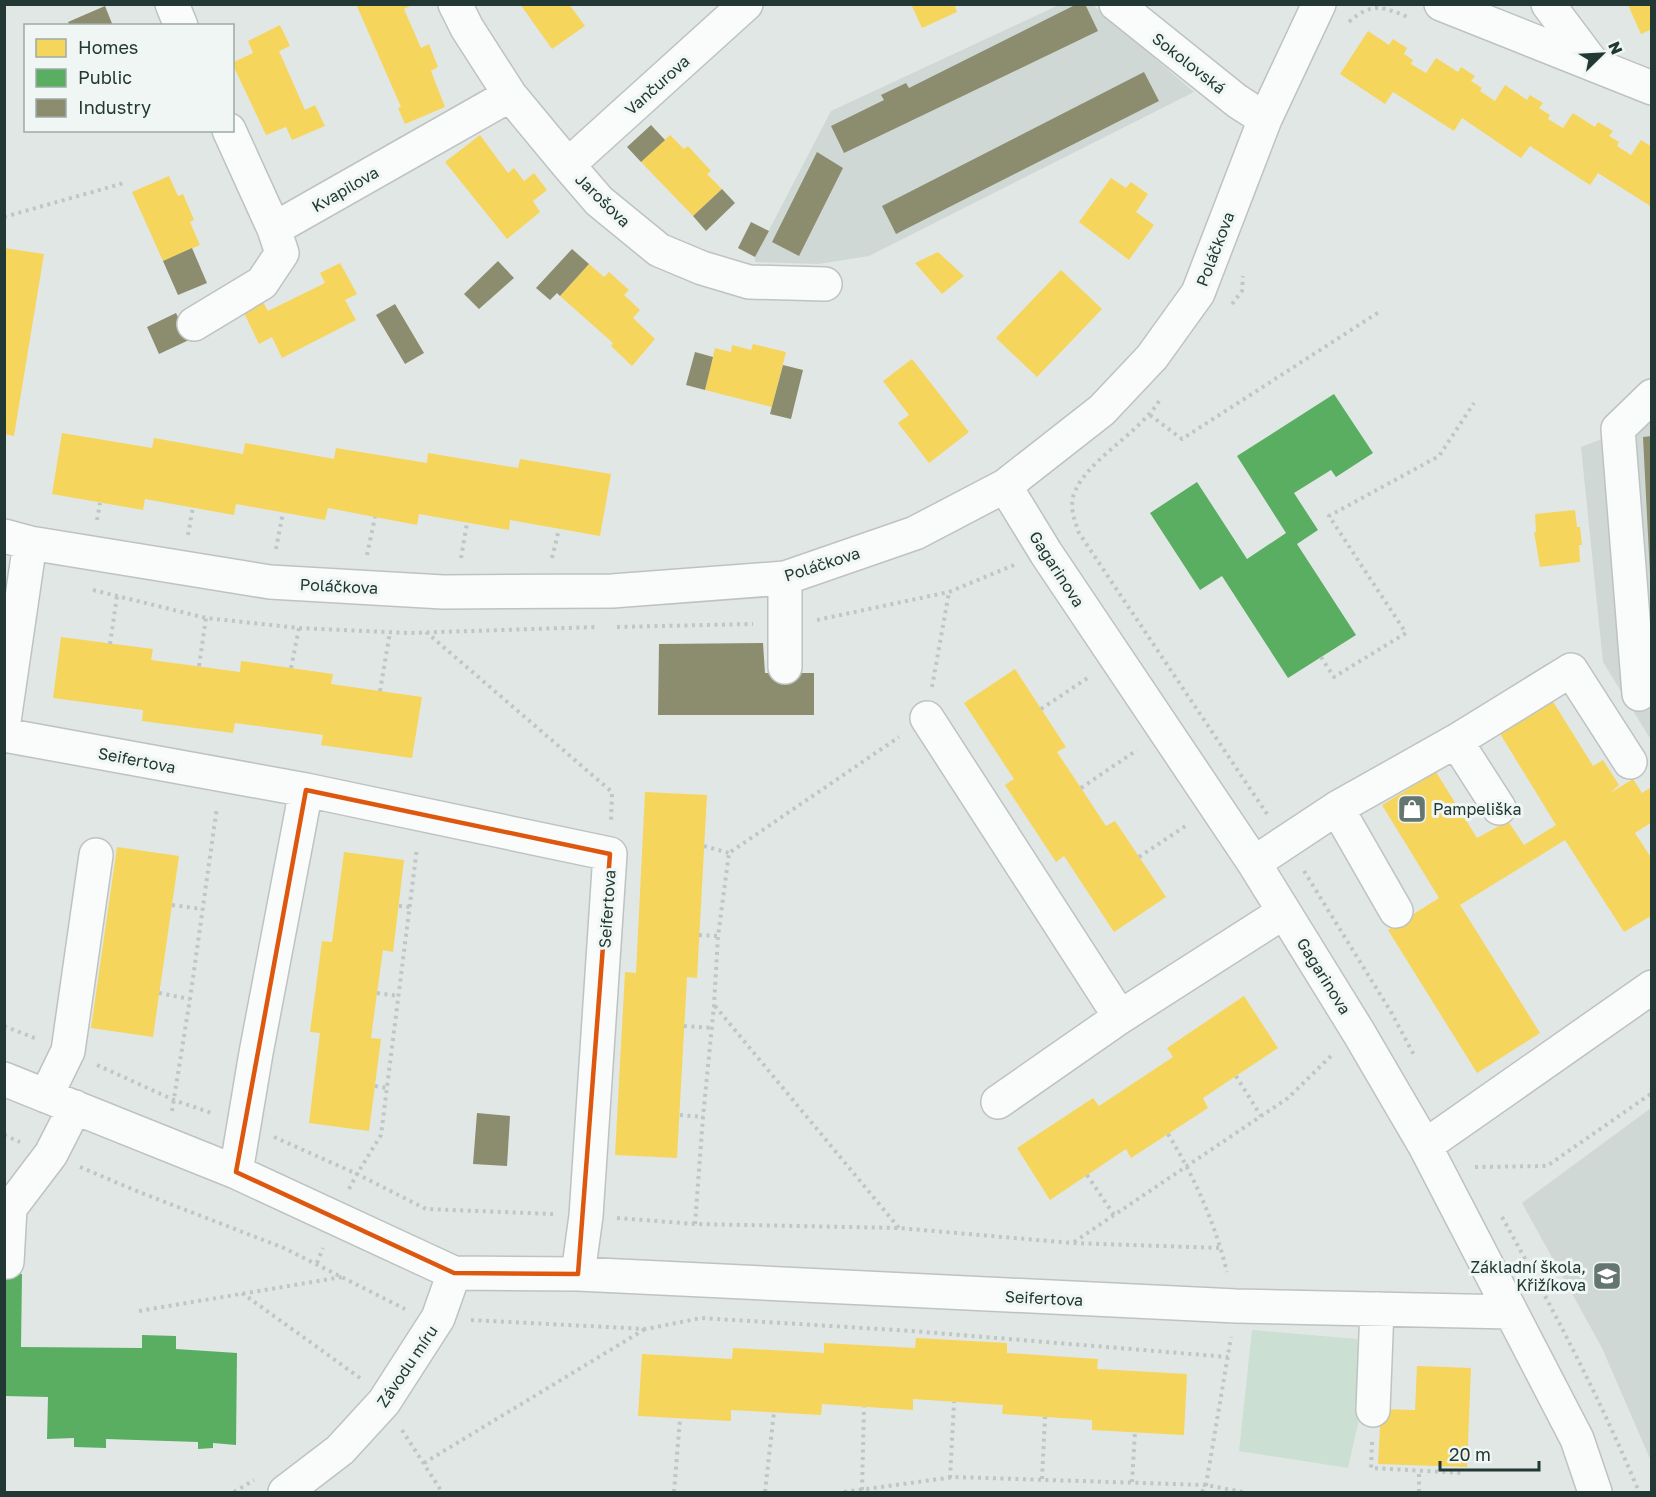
<svg xmlns="http://www.w3.org/2000/svg" width="1656" height="1497" font-family="'Golos Text',sans-serif">
  <rect width="100%" height="100%" fill="#e1e7e5"/>
  <path fill="#cfd8d5" d="M1059 5H1093L1194 92 869 256 818 264 755 262V257L831 111Z
    M1651 420V740L1603 662 1581 447Z
    M1651 1108V1461L1602 1348 1522 1203Z"/>
  <path fill="#cbdfd3" d="M1252 1330 1357 1339 1363 1402 1348 1468 1239 1451Z"/>
  <path fill="#f6d55c" d="M356 4H414L404 9 421 48 429 44 438 67 431 71 445 107 405 124 398 108 401 107Z
    M520 4H569L585 26 552 49Z
    M911 4H954L957 12 922 28Z
    M1628 5H1652V29L1641 34Z
    M280 25 290 46 279 51 305 110 315 105 325 126 292 140 286 127 266 135 232 63 253 53 248 41Z
    M1368 31 1389 45 1393 39 1407 48 1404 54 1413 60 1411 64 1426 73 1436 58 1458 72 1461 67 1475 76 1471 81 1482 88 1480 91 1495 101 1505 85 1527 100 1530 95 1543 103 1539 108 1550 115 1548 119 1563 128 1573 113 1595 127 1598 122 1613 131 1609 136 1619 142 1617 146 1631 155 1641 140 1652 147V207L1598 173 1590 185 1530 146 1521 158 1462 118 1454 131 1393 92 1385 104 1340 74Z
    M480 135 508 173 514 168 524 181 534 173 547 190 533 201 540 212 507 239 445 162Z
    M670 135 684 149 688 146 711 171 707 174 722 189 693 216 641 162Z
    M169 176 178 196 183 194 189 208 194 220 190 222 200 245 163 261 132 192Z
    M1111 178 1126 188 1131 182 1148 194 1136 212 1154 225 1129 260 1079 222Z
    M4 248 44 254 14 436 4 434Z
    M938 252 964 276 942 294 915 263Z
    M340 263 357 294 345 300 356 320 282 358 272 337 259 344 243 311 263 302 268 311 325 283 320 273Z
    M589 264 604 277 609 272 629 290 624 295 640 310 633 318 655 339 632 366 611 346 613 343 560 296Z
    M1061 270 1102 309 1037 377 996 338Z
    M753 344 786 352 772 407 705 390 715 348 731 352 732 345 751 350Z
    M912 359 969 432 929 463 898 423 909 415 883 381Z
    M62 433 152 448 154 438 243 454 245 443 334 459 336 448 427 463 428 453 518 468 520 459 611 474 600 536 510 520 509 530 419 514 417 525 328 508 325 520 236 504 234 515 145 499 143 510 52 494Z
    M1575 510 1577 527H1580L1582 545H1579L1580 562 1540 567 1534 532H1536L1535 514Z
    M61 637 153 649 151 660 240 672 241 661 333 674 331 684 422 697 412 758 321 745 323 735 235 723 233 733 142 721 143 710 53 698Z
    M1015 669 1066 747 1057 752 1081 788 1106 826 1115 821 1166 897 1114 932 1064 856 1056 862 1005 785 1014 779 964 703Z
    M1552 700 1593 766 1603 760 1619 785 1610 793 1633 779 1642 793 1652 787V822L1635 833 1652 859V921L1649 917 1624 932 1565 840 1460 905 1540 1033 1477 1073 1388 930 1439 898 1382 805 1436 772 1477 838 1508 821 1524 845 1556 825 1499 732Z
    M645 792 707 795 697 978 687 977 677 1158 615 1155 625 972 636 973Z
    M117 847 179 856 153 1037 91 1028Z
    M344 852 404 860 393 952 383 950 377 993 371 1038 381 1039 369 1131 309 1123 320 1033 310 1032 322 941 332 942Z
    M1244 996 1278 1048 1203 1098 1208 1108 1131 1158 1126 1149 1050 1200 1017 1148 1093 1098 1099 1106 1173 1057 1167 1048Z
    M916 1338 1007 1343V1353L1098 1359 1097 1369 1187 1374 1184 1435 1092 1430V1420L1002 1414 1003 1405 913 1399V1410L822 1404 821 1415 731 1410V1421L638 1416 642 1354 732 1359 733 1348 824 1353V1343L915 1348Z
    M1417 1366 1471 1368 1467 1467 1378 1464 1381 1409 1415 1410Z"/>
  <path fill="#5aae61" d="M1334 394 1373 453 1336 477 1331 470 1294 493 1318 530 1297 544 1356 635 1288 678 1222 576 1200 590 1150 513 1197 482 1247 559 1286 533 1237 456Z
    M4 1273 22 1274 21 1347 142 1348V1335L176 1336V1349L237 1353 236 1445 213 1443V1448L198 1449V1442L106 1439V1448L74 1447V1438L47 1439 48 1397 4 1396Z"/>
  <path fill="#8c8c6e" d="M1077 4H1085L1098 31 844 153 831 126 884 100 881 95 906 83 909 88Z
    M105 6 113 26H70L68 22Z
    M1144 72 1159 101 896 234 882 206Z
    M651 125 665 140 641 162 627 147Z
    M817 152 843 168 799 256 772 242Z
    M722 189 735 203 706 231 693 216Z
    M751 222 769 231 755 257 738 248Z
    M192 248 207 283 178 295 163 261Z
    M572 249 589 264 560 296 557 293 550 300 536 288Z
    M498 261 514 278 479 309 464 294Z
    M395 304 424 353 405 364 376 315Z
    M176 313 189 340 159 354 147 327Z
    M695 352 713 357 705 390 686 385Z
    M783 365 803 370 791 419 770 414Z
    M1652 436V574H1650L1643 437Z
    M763 643 765 673H814V715H658L659 644Z
    M477 1113 510 1116 507 1166 473 1164Z"/>
  <g fill="none" stroke-linecap="round" stroke-linejoin="round">
    <g stroke="#bec3c2" stroke-width="36">
      <path id="minor" d="M172 4 181 26
        M455 4 467 28 510 95 568 165 599 201 659 250 702 268 749 282 825 284
        M1116 4 1237 101 1265 119
        M1441 4 1652 88
        M1548 4 1593 64
        M229 130 274 229 510 95
        M568 165 746 4
        M194 324 262 283 282 253 274 229
        M1005 486 1046 553 1254 863 1359 1033 1425 1146 1577 1439 1595 1492
        M4 536 30 543 270 582 443 592 612 591 785 578 915 533 1005 486 1102 410 1152 357 1198 293 1265 119 1319 4
        M785 667V578
        M1639 694 1618 429 1652 396
        M927 718 1120 1017
        M4 721 30 543
        M4 735 306 790 610 854 586 1216 578 1274
        M1456 741 1499 808
        M1337 808 1396 911
        M1254 863 1337 808 1456 741 1571 670 1630 762
        M4 1079 236 1172 454 1273 578 1274 1236 1306 1511 1312
        M46 1096 68 1051 96 855
        M998 1102 1120 1017 1284 912
        M1425 1146 1652 987
        M236 1172 256 1053 306 790
        M4 1262H7L10 1208 51 1154 75 1107
        M1373 1410 1377 1309
        M285 1492 340 1450 384 1402 438 1318 454 1273"/>
    </g>
    <path stroke="#bfc7c6" stroke-width="4" stroke-dasharray="3 4.5" stroke-linecap="butt" d="M1349 22C1372 1 1384 7 1410 18
      M4 217 124 183
      M1232 304 1242 291 1243 276
      M1159 401C1139 434 1082 463 1073 497 1070 510 1075 521 1079 533L1267 814
      M1150 415 1182 439 1379 312
      M97 520 100 503
      M188 535 193 507
      M276 549 283 512
      M367 555 375 517
      M461 558 467 523
      M552 558 559 529
      M93 590 206 618 299 628 408 633 597 627
      M817 620 949 592 1014 565
      M617 627 753 624
      M426 632 612 792 611 821
      M110 644 117 596
      M1321 657 1334 677 1406 633 1329 516 1439 456 1474 403
      M199 666 206 618
      M291 668 299 628
      M932 687 949 592
      M380 691 390 632
      M1041 709 1089 677
      M1081 788 1137 750
      M704 846 729 853
      M1139 857 1187 825
      M1304 871 1391 1012 1414 1055
      M172 905 202 909
      M399 906 410 907
      M699 935 718 936
      M159 993 190 999
      M377 993 399 996
      M715 1006 899 1228
      M4 1026 37 1039
      M684 1026 712 1028
      M97 1065 174 1100 214 1114
      M1236 1076 1261 1116
      M375 1086 387 1088
      M172 1111 190 999 217 807
      M680 1115 703 1117
      M1168 1134C1194 1176 1215 1223 1227 1272
      M4 1135 20 1142
      M274 1137 357 1174 426 1209 553 1214
      M80 1167 139 1192 284 1248 405 1309
      M1475 1167 1547 1166 1652 1093
      M1087 1175 1114 1215
      M349 1189 357 1174 381 1135 417 848
      M1502 1217C1552 1307 1600 1398 1639 1492
      M617 1218 695 1224 899 1228 1072 1243 1221 1248
      M695 1224 703 1117 714 1005 718 936 729 853 899 737
      M1074 1242 1288 1098 1334 1053
      M317 1263 323 1248
      M242 1293 360 1378
      M139 1311 342 1277
      M471 1320 646 1329 701 1318 912 1331 1228 1357
      M402 1430 442 1492
      M1372 1442 1371 1468 1464 1473
      M424 1463 645 1329
      M950 1478 954 1402
      M1042 1479 1045 1417
      M1132 1482 1135 1432
      M862 1490 864 1407
      M234 1492 254 1480
      M674 1492 680 1419
      M765 1492 774 1412
      M844 1492 954 1477 1206 1485 1243 1492
      M1202 1492 1206 1485 1231 1337
      M1419 1492V1471"/>
    <use href="#minor" stroke="#fafbfb" stroke-width="33"/>
  </g>
  <path fill="none" stroke="#de570e" stroke-width="4.5" stroke-linejoin="round" d="M306 790 610 854 578 1274 454 1273 236 1172Z"/>
  <defs>
    <g id="shop-square" transform="scale(1.5)"><rect x="-9" y="-9" width="18" height="18" rx="4" fill="#647572" stroke="#eff6f3"/><path d="M-5-2.5h2.3a2.7 3.5 0 0 1 5.4 0H5L5.5 6h-11ZM-1.5-2.5h3a1.5 2.3 0 0 0-3 0Z" fill="#fff"/></g>
    <g id="school-square" transform="scale(1.5)"><rect x="-9" y="-9" width="18" height="18" rx="4" fill="#647572" stroke="#eff6f3"/><path d="M0-5L7-2L0 1L-7-2ZM-4 1L0 2.5L4 1V4Q0 6-4 4Z" fill="#fff"/></g>
  </defs>
  <g fill-rule="evenodd">
    <use href="#shop-square" x="1412" y="809"/>
    <use href="#school-square" x="1607" y="1276"/>
  </g>
  <g text-anchor="middle" dominant-baseline="central" stroke-width="6" stroke-linejoin="round" paint-order="stroke">
    <g font-size="16" fill="#213834" stroke="#eff6f3">
      <text transform="translate(1189 63) rotate(38)">Sokolovská</text>
      <text transform="translate(657 85) rotate(-42)">Vančurova</text>
      <text transform="translate(345 189) rotate(-30)">Kvapilova</text>
      <text transform="translate(603 200) rotate(44)">Jarošova</text>
      <text transform="translate(1215 249) rotate(-69)">Poláčkova</text>
      <text transform="translate(822 564) rotate(-18)">Poláčkova</text>
      <text transform="translate(1057 569) rotate(57)">Gagarinova</text>
      <text transform="translate(339 586) rotate(3)">Poláčkova</text>
      <text transform="translate(137 760) rotate(11)">Seifertova</text>
      <text transform="translate(607 909) rotate(-86)">Seifertova</text>
      <text transform="translate(1324 976) rotate(58)">Gagarinova</text>
      <text transform="translate(1044 1298) rotate(3)">Seifertova</text>
      <text transform="translate(407 1366) rotate(-56)">Závodu míru</text>
    </g>
    <g font-size="16" fill="#213834" stroke="#eff6f3" text-anchor="start">
      <text x="1433" y="809">Pampeliška</text>
      <text x="1586" y="1267" text-anchor="end">Základní škola,<tspan x="1586" dy="18">Křižíkova</tspan></text>
    </g>
  </g>
  <rect width="1656" height="1497" fill="none" stroke="#213834" stroke-width="12"/>
  <rect x="24" y="24" width="210" height="108" fill="#eff6f3" stroke="#9daaa7" stroke-width="1.5"/>
  <rect x="36" y="39" width="30" height="18" fill="#f6d55c" stroke="#9daaa7" stroke-width="1.5"/>
  <text x="78" y="54" font-size="18" fill="#213834">Homes</text>
  <rect x="36" y="69" width="30" height="18" fill="#5aae61" stroke="#9daaa7" stroke-width="1.5"/>
  <text x="78" y="84" font-size="18" fill="#213834">Public</text>
  <rect x="36" y="99" width="30" height="18" fill="#8c8c6e" stroke="#9daaa7" stroke-width="1.5"/>
  <text x="78" y="114" font-size="18" fill="#213834">Industry</text>
  <g transform="translate(1602 54) rotate(66)" stroke="#eff6f3" stroke-width="4.5" paint-order="stroke">
  <path d="M0-4.5L10 22L0 15L-10 22Z" fill="#213834"/>
  <text y="-9" font-size="16" font-weight="bold" text-anchor="middle" fill="#213834">N</text>
  </g>
  <path d="M1440 1461v9h99v-9" fill="none" stroke="#213834" stroke-width="3"/>
  <text x="1449" y="1461" font-size="18" fill="#213834" stroke="#eff6f3" stroke-width="4.5" paint-order="stroke">20 m</text>
</svg>
